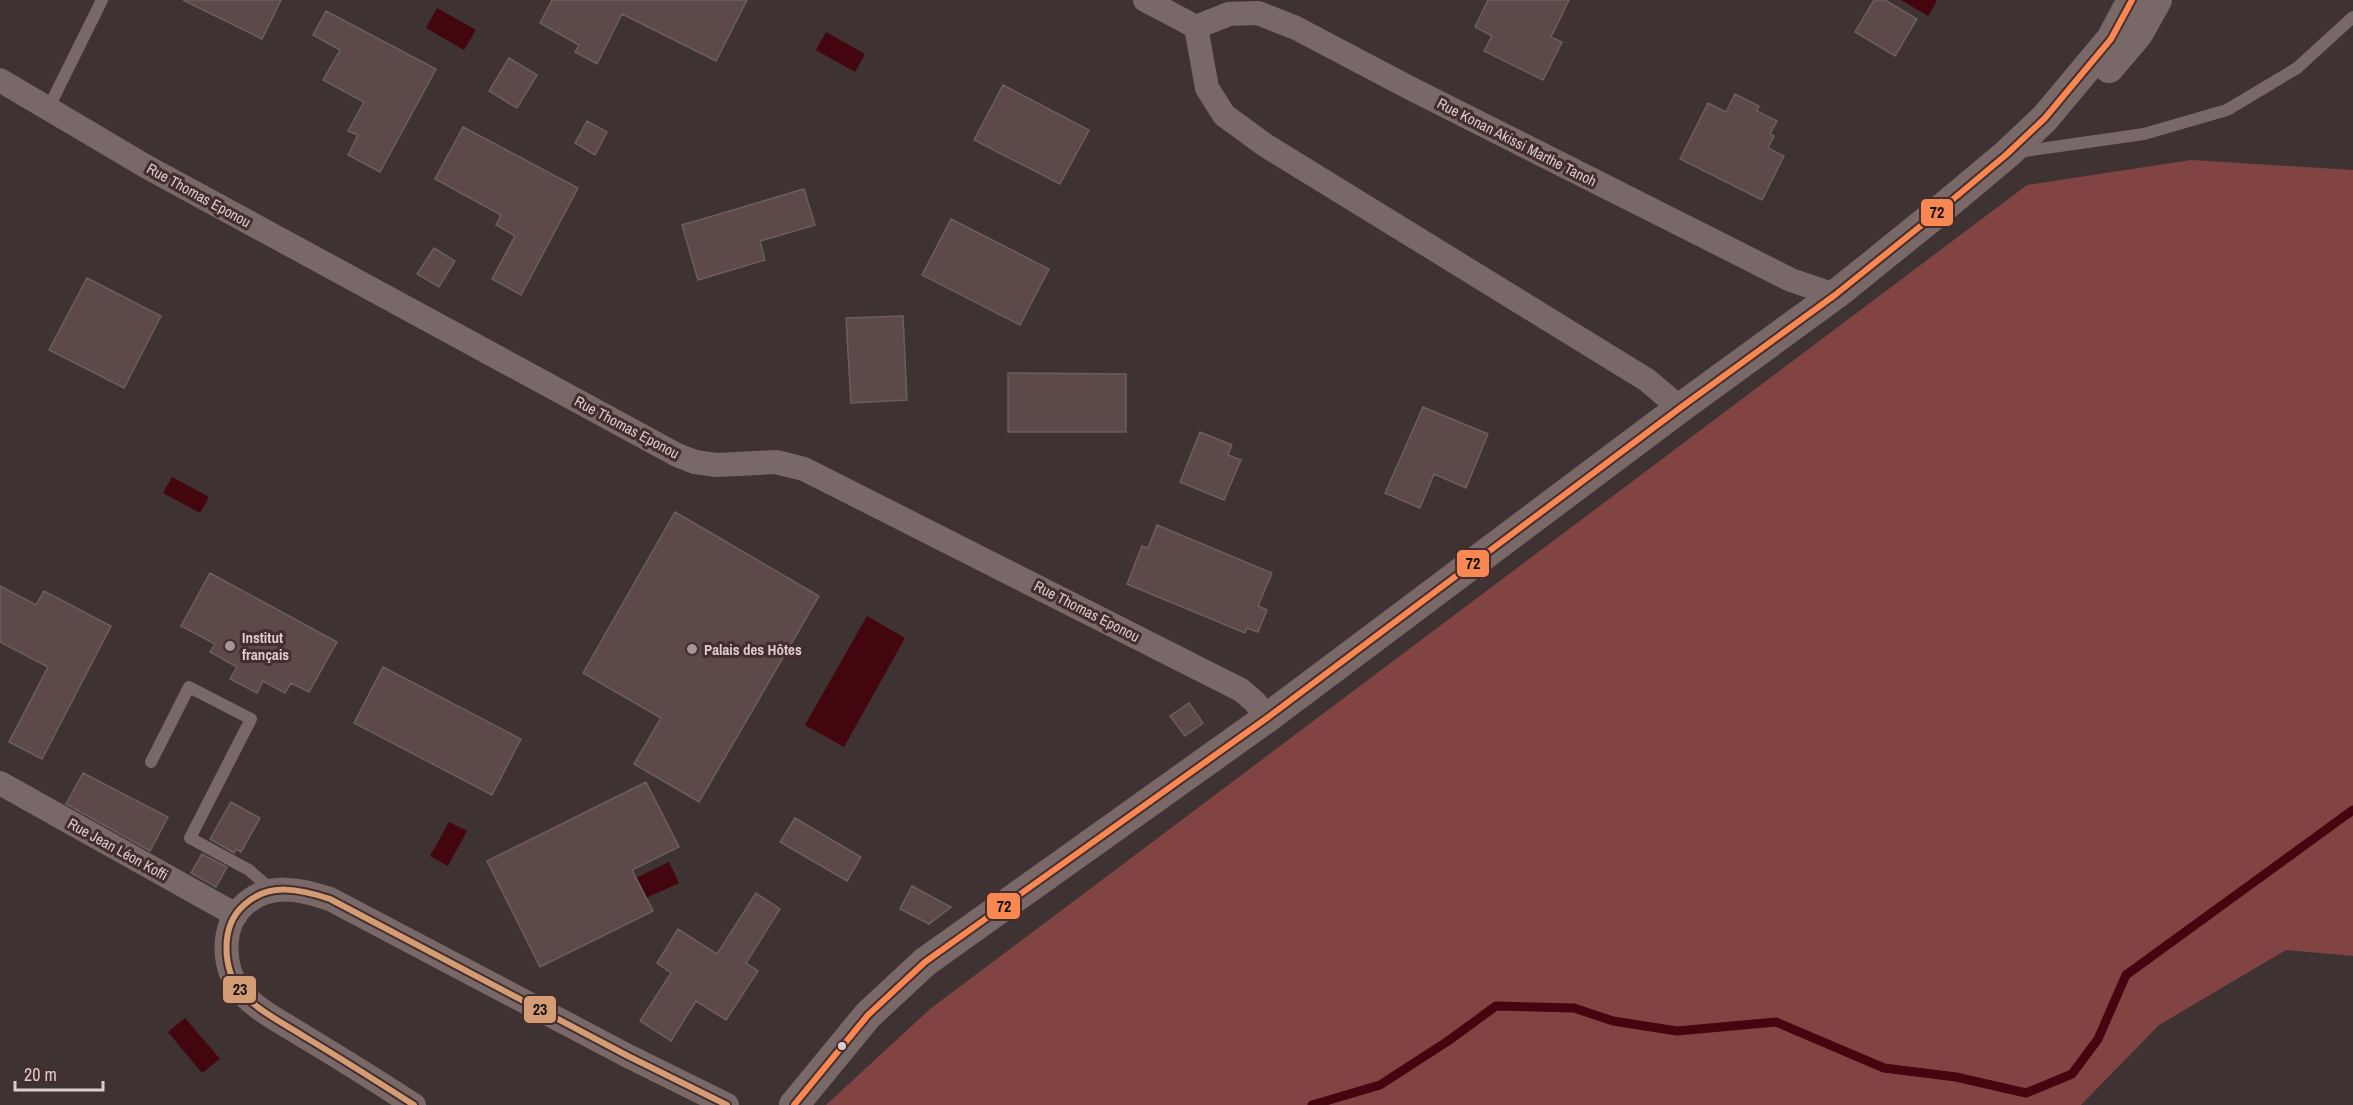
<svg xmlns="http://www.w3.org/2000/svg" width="2353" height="1105" font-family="'Archivo Narrow',sans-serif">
  <rect width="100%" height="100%" fill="#3e3232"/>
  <path fill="#814443" d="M2191 160 2353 170V956L2286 950 2159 1025 2081 1105H826L930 1009 2027 185Z"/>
  <path fill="#44060e" d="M1901 0H1935L1937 1 1928 16Z
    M437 8 476 30 464 50 426 28Z
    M826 32 865 54 855 72 816 50Z
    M172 477 209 497 200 513 163 493Z
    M867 616 905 638 844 747 805 725Z
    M449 822 467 831 448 866 430 856Z
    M669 862 679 883 646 898 636 878Z
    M185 1018 220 1059 202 1073 168 1032Z"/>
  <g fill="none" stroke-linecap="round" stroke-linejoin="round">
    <path stroke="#44060e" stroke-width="9" d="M1312 1105 1380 1085 1448 1041 1496 1006 1574 1008 1613 1021 1677 1031 1776 1022 1884 1068 1956 1077 2026 1093 2072 1074 2098 1039 2126 975 2353 810"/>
  </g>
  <path fill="#5e4949" stroke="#6a5f5f" stroke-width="1.5" d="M183 0H281L262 39Z
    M552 0H747L716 61 622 14 597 64 575 52 579 45 540 23Z
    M1488 0H1569L1551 37 1562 42 1543 80 1484 51 1492 36 1475 27Z
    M1874 0H1885L1917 19 1895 56 1855 32Z
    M326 11 436 69 380 172 348 155 358 135 348 131 364 102 323 80 340 50 313 35Z
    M509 58 537 75 517 108 489 91Z
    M1003 85 1089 130 1060 184 974 140Z
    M1735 94 1759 106 1757 111 1777 121 1770 134 1774 136 1768 148 1784 156 1762 200 1680 159 1708 103 1726 112Z
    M587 121 607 132 595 155 575 143Z
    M463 127 578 188 521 295 492 279 515 236 496 225 501 215 435 179Z
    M804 189 815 225 760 241 765 260 698 280 682 225Z
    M951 219 1049 269 1020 325 922 275Z
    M434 248 455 261 439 287 417 274Z
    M87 278 161 316 124 388 49 350Z
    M903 316 907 400 851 403 846 318Z
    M1008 373 1126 374V432H1008Z
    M1423 407 1488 434 1466 488 1434 474 1420 508 1385 493Z
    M1200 432 1232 445 1228 455 1241 460 1224 500 1180 482Z
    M675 512 819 596 699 802 634 764 661 718 583 673Z
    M1157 525 1272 573 1258 606 1267 610 1258 632 1247 628 1245 633 1127 584 1142 546 1148 548Z
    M210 573 337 642 309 692 291 683 285 693 263 681 257 693 230 679 237 667 210 652 215 644 181 626Z
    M0 586 36 605 44 591 111 626 42 759 9 742 48 667 0 642Z
    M383 667 521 739 492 795 354 723Z
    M1189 703 1203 723 1185 736 1170 716Z
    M83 773 168 817 150 851 66 804Z
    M646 782 679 847 632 870 653 911 540 967 487 861Z
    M231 802 260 818 241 852 236 849 234 853 210 839Z
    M795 818 861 857 847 881 780 842Z
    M202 854 227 867 216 887 191 873Z
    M912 886 951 907 929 924 900 909Z
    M756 893 780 909 746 963 758 971 726 1020 696 1001 671 1041 640 1021 671 973 657 963 678 929 717 954Z"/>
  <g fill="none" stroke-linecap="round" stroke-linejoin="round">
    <path stroke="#786968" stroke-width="12" d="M48 109 102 0
      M2018 152 2144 134 2227 110 2297 68 2353 17
      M151 762 189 687 251 719 190 838 249 870 272 890"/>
    <path stroke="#786968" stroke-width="24" d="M1145 0 1196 27 1229 14 1258 13 1296 28 1408 87 1791 280 1835 295
      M1196 27 1207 88 1224 115 1265 145 1647 380 1680 408
      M0 80 147 167 677 455 695 462 717 465 776 462 804 469 1241 690 1255 702 1267 718
      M0 783 236 915
      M414 1105C378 1082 342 1059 305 1037 285 1024 258 1011 242 993 222 969 220 926 244 905 269 882 300 889 330 899L628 1056 727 1105"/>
    <path stroke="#786968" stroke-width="30" d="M2109 68 2138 34 2157 0
      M794 1105 868 1015 925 962 1267 718 1680 408 1835 295 1933 216 2007 154 2045 118 2111 39 2132 0"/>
    <g stroke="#442d2c" stroke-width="10">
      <path id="bus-1" d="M794 1105 868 1015 925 962 1267 718 1680 408 1835 295 1933 216 2007 154 2045 118 2111 39 2132 0"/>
    </g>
    <g stroke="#442d2c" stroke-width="10">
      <path id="bus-2" d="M414 1105C378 1082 342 1059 305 1037 285 1024 258 1011 242 993 222 969 220 926 244 905 269 882 300 889 330 899L628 1056 727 1105"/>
    </g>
    <use href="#bus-1" stroke="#f88751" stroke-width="6"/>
    <use href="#bus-2" stroke="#d39c74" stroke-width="6"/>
  </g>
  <g fill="#a59796" stroke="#442d2c" stroke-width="2">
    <circle cx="230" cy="646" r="6"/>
    <circle cx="692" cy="649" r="6"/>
  </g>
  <circle fill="#dccdcc" stroke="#442d2c" stroke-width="2" cx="842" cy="1046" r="5"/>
  <g text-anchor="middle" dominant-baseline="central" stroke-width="6" stroke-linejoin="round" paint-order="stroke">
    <g font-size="15" fill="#dccdcc" stroke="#442d2c">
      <text transform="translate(1517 142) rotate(27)">Rue Konan Akissi Marthe Tanoh</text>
      <text transform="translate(199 195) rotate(29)">Rue Thomas Eponou</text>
      <text transform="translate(627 427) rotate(28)">Rue Thomas Eponou</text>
      <text transform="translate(1087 611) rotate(27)">Rue Thomas Eponou</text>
      <text transform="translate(118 849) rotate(29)">Rue Jean Léon Koffi</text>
    </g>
    <g font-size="15" font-weight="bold" fill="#dccdcc" stroke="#442d2c" text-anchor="start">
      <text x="242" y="637">Institut<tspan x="242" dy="17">français</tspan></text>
      <text x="704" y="649">Palais des Hôtes</text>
    </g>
  </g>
  <g stroke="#442d2c" stroke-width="2">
    <rect x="1920" y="198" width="34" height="29" rx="6" fill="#f88751"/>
    <rect x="1456" y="549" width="34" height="29" rx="6" fill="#f88751"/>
    <rect x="986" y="892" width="35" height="28" rx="6" fill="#f88751"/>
    <rect x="222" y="975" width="35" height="29" rx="6" fill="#d39c74"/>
    <rect x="523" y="995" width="34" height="29" rx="6" fill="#d39c74"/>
  </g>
  <g font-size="16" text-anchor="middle" font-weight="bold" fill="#111">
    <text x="1937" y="218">72</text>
    <text x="1473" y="569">72</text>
    <text x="1004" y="912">72</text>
    <text x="240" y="995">23</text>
    <text x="540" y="1015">23</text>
  </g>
  <path d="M15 1081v9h88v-9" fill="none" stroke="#dccdcc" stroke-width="3"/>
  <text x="24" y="1081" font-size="18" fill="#dccdcc" stroke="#442d2c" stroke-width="4.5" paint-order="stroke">20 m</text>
</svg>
